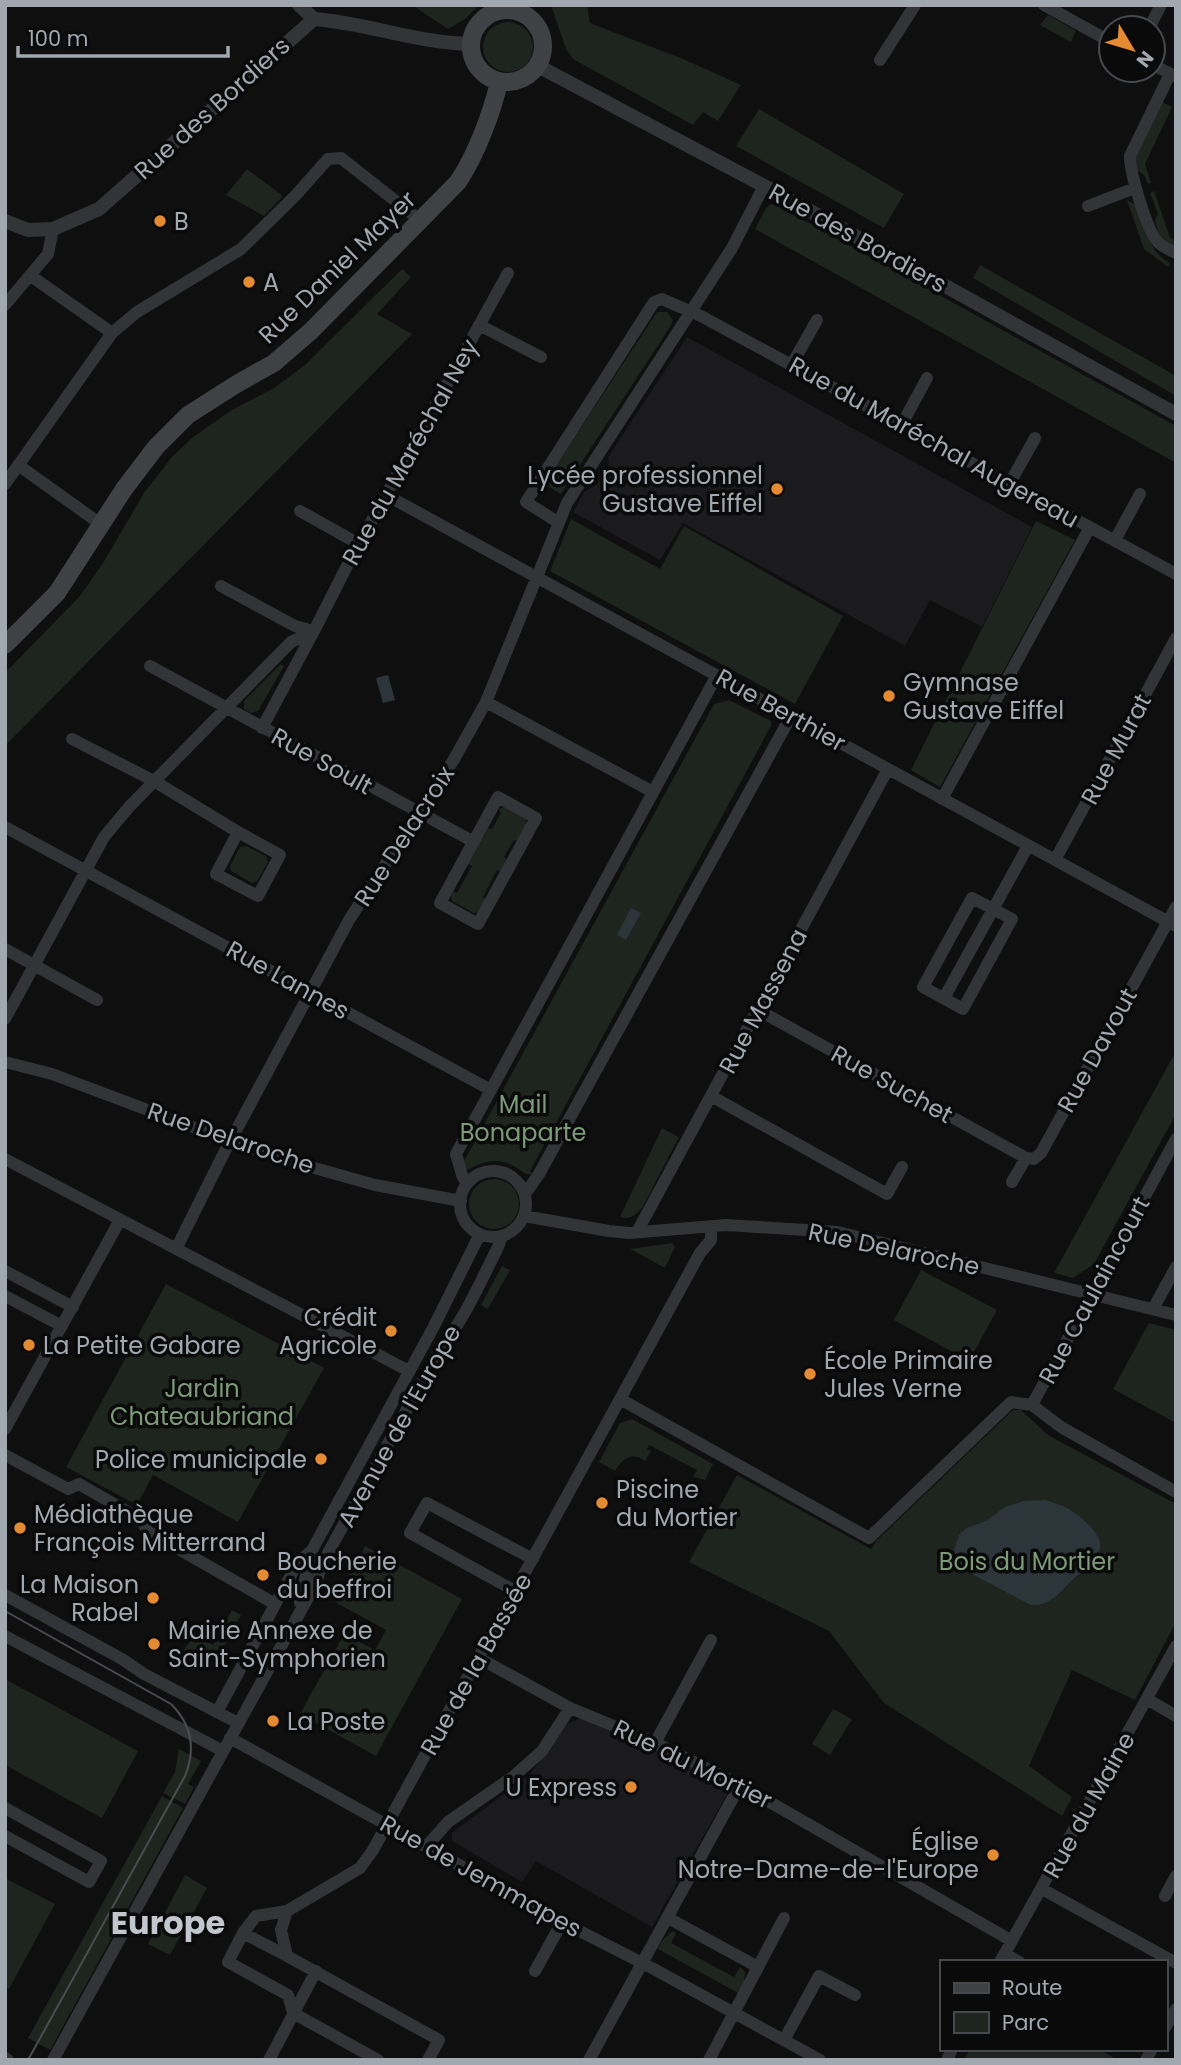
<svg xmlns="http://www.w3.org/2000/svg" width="1181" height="2065" font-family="Poppins,sans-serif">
  <rect width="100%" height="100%" fill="#0f0f10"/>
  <path fill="#1b1b1d" d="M687 337 1032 527 982 627 930 600 905 646 683 523 660 560 573 512 584 492 596 485 609 467 608 457Z
    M581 1718 712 1777 730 1789 652 1927 536 1861 522 1882 452 1841V1833L530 1774 567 1724Z"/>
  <path fill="#1e241e" d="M412 5H479L465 19 448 29Z
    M551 5H587L590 23 683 59 741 85 718 121 703 112 693 125 573 59 566 49Z
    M1048 15 1075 30V33L1071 42 1040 25Z
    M483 47a25 25 0 1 1 50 0a25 25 0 1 1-50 0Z
    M1162 102 1172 107 1145 164 1151 183 1148 184 1144 175 1137 170 1136 156Z
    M759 109 904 194 884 228 736 146Z
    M247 169 283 196 264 216 226 195Z
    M1154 191 1170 238 1176 241 1174 247 1163 241 1159 233 1155 221 1158 214 1150 193Z
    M1127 200C1149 207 1139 247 1170 263L1168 267 1144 249Z
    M771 204 780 207 1176 426V463L755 229 766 208Z
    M980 265 1176 376V396L973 278Z
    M402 269 411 277 377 314 412 334 5 746V673L80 596 103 563 144 493 172 457 192 438 230 411 274 388 305 365Z
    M657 312H667L673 320 670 327 561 494 544 484Z
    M571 519 660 569 684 526 843 616 795 704 550 571Z
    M1036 521 1075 540 940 787 911 770Z
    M281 664 284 666 258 711 251 713 244 709V701Z
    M729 700 771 721V726L530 1171 532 1174C524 1175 524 1172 517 1168 500 1156 484 1161 467 1170L465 1168 464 1161 714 704Z
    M504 807 526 819 527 824 517 841 514 840 504 857 507 860 501 872 497 870 483 897 485 899 479 912 474 913 452 901 451 895 453 891 457 893 472 866 468 864 488 828 492 829 501 813 498 809Z
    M246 846 266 856 268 862 258 880 252 883 231 871 230 866 240 847Z
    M1176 1051V1114L1094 1264 1073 1278 1054 1273Z
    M662 1128 679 1137 642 1208C635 1215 630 1220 620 1217Z
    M469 1204a25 25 0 1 1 50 0a25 25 0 1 1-50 0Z
    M672 1243 675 1247 665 1268 630 1249Z
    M502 1266 510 1270 488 1309 481 1305Z
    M921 1270 997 1310 969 1361 894 1320Z
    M166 1284 324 1368 238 1522 153 1475 137 1505 66 1467Z
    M1149 1323 1176 1330V1423L1113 1389Z
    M1013 1410H1021L1048 1435 1176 1504V1622L1135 1700 1072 1670 1029 1766 1072 1797 1062 1816 884 1703 829 1631 689 1562 737 1475 871 1549 877 1540Z
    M632 1419 713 1464 705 1480 693 1477 697 1470 649 1445 647 1449 651 1451 645 1461C632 1451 622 1459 615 1471L599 1462 620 1423Z
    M365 1546 462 1599 376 1756 300 1714 344 1634 375 1650 386 1630 335 1602Z
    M232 1610 241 1615 213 1667 183 1651 194 1636 213 1645Z
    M5 1679 138 1751 102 1818 5 1765Z
    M833 1709 852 1719 830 1755 812 1744Z
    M179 1749 201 1761 188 1784 194 1787 185 1804 163 1793 175 1772Z
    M162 1796 183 1808 50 2050 28 2038Z
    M185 1875 207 1888 170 1955 148 1944Z
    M5 1878 55 1904 9 1989 5 1987Z
    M672 1931 676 1933 671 1943 734 1977 740 1967 745 1972 744 1982 738 1993 658 1949 662 1941Z
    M970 2049H1098L1118 2060H964Z"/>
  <path fill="#2c363a" d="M388 675 395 700 383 703 376 678Z
    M631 908 641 913 626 940 617 935Z
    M1046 1500C1052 1503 1060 1504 1067 1508 1078 1514 1103 1534 1100 1548 1097 1561 1080 1573 1071 1581 1059 1594 1049 1606 1031 1605L964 1570 956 1560 954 1550 959 1535 966 1528 986 1521 1005 1507 1024 1501Z"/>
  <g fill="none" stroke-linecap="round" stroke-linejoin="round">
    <path stroke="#323437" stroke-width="12" d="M1044 5 1111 42
      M1149 28 1161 5
      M880 60 915 5
      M1153 65 1175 76
      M1170 74 1130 156C1130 173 1146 228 1157 241 1160 246 1170 250 1176 253
      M1088 206 1135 188
      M31 276 112 333
      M5 305 48 254 53 229
      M479 325 541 357
      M792 364 817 320
      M902 424 927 378
      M18 465 102 525
      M1010 483 1035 438
      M5 484 112 333 137 312 241 249 295 196 328 159 341 158 421 221
      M386 495 1176 926
      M300 511 359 544
      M559 523 526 502 654 302 662 299 701 316 1176 574
      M1115 540 1140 494
      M221 586 295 626 314 631 262 728
      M150 666 474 842
      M486 702 653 792
      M72 739 154 781 238 832 216 874 258 896 280 855 238 832
      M498 797 536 818 478 924 440 903Z
      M942 799 1090 527
      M5 827 491 1090
      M1055 860 1176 638
      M972 898 1012 919 963 1009 923 987Z
      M5 949 97 1000
      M944 998 1028 846
      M758 1010 1026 1158
      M5 1019 104 837 129 807 291 642 314 631 348 564 508 273
      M5 1062 52 1074 230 1141 286 1160 375 1185 461 1201
      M711 1096 887 1194 902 1167
      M5 1159 409 1371
      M460 1204a33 33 0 1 1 66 0a33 33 0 1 1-66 0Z
      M1012 1182 1026 1158 1034 1159 1041 1153 1176 907
      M467 1184 462 1175 456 1154 717 675
      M525 1194 539 1174 791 716
      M524 1216 609 1231 629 1233 726 1225 838 1232 1176 1315
      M637 1232 888 769
      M176 1249 225 1151 349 920 453 761 486 702 567 503 732 248 764 186
      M5 1271 73 1307
      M5 1296 62 1326
      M1153 1309 1176 1267
      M620 1399 869 1538 1011 1402 1032 1405 1061 1427 1176 1492
      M1032 1405 1176 1139
      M5 1429 120 1220
      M5 1455 68 1489 79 1484 142 1520 147 1531 275 1604
      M515 1591 410 1533 427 1503 533 1559
      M5 1595 122 1659 144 1674 238 1723
      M300 1603 311 1552 433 1328 480 1234
      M5 1636 223 1751
      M479 1658 570 1708 655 1743 740 1785 1012 1941
      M1147 1699 1176 1716
      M217 1712 297 1564 310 1552
      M230 1738 562 1922 652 1968 820 2060
      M655 1743 711 1640
      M5 1808 101 1861 89 1882 5 1836
      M426 1847 448 1822 514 1776 542 1751 570 1708
      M1042 1889 1176 1963
      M1165 1896 1176 1876
      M668 1918 758 1967
      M243 1933 256 1916 287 1911
      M1005 1954 1019 1962
      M287 1956 243 1933 228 1962 288 1995 293 2013 378 2060
      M1000 1962 1176 1646
      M535 1971 562 1922
      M1165 2028 1176 2009
      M784 2040 819 1976 855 1995
      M5 2058 8 2060
      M53 2060 316 1583 322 1564 440 1349C464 1320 481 1281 498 1247L502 1236
      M269 2060 316 1971
      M428 2060 439 2040 287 1956 281 1930 287 1911 360 1868 373 1850 700 1253 711 1240V1227
      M589 2060 740 1785
      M709 2060 784 1918
      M947 2060 952 2049
      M1146 2060 1152 2049"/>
    <path stroke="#323437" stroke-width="14" d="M299 5 314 19
      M538 66 783 196 1176 414
      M5 221 28 230 53 229 99 209 314 19C367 23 417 43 470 44"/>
    <path stroke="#3f4145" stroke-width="18" d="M471 46a36 36 0 1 1 72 0a36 36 0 1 1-72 0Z
      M5 645 57 593 124 489 156 447 188 415 235 385 274 363 311 331 458 182C476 155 492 113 499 82"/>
    <path stroke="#494c50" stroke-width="2" d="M5 1611 171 1704C192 1725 196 1749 185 1776L28 2060"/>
  </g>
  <g fill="#e48a33" stroke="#0a0a0b" stroke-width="2.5">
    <circle cx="160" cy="221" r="7"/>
    <circle cx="249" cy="282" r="7"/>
    <circle cx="777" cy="489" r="7"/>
    <circle cx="889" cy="696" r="7"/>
    <circle cx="391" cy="1331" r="7"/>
    <circle cx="29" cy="1345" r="7"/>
    <circle cx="810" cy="1374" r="7"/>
    <circle cx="321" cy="1459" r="7"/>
    <circle cx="602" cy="1503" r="7"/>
    <circle cx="20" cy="1528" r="7"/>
    <circle cx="263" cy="1575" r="7"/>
    <circle cx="153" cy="1598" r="7"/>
    <circle cx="154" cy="1644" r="7"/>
    <circle cx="273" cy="1721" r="7"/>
    <circle cx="631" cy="1787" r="7"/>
    <circle cx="993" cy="1855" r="7"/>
  </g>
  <g text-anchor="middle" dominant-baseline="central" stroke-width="7" stroke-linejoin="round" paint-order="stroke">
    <g font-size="24" fill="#a1a8b0" stroke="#0a0a0b">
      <text transform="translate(212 108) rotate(-42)">Rue des Bordiers</text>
      <text transform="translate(858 238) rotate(29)">Rue des Bordiers</text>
      <text transform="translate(337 267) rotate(-44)">Rue Daniel Mayer</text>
      <text transform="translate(934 442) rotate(29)">Rue du Maréchal Augereau</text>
      <text transform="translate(410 452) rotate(-61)">Rue du Maréchal Ney</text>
      <text transform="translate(781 710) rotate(29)">Rue Berthier</text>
      <text transform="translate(1116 749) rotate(-62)">Rue Murat</text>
      <text transform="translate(322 761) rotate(29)">Rue Soult</text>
      <text transform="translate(404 836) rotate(-57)">Rue Delacroix</text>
      <text transform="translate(288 980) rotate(29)">Rue Lannes</text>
      <text transform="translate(763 1001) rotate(-62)">Rue Massena</text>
      <text transform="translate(1097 1050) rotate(-61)">Rue Davout</text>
      <text transform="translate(892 1084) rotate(29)">Rue Suchet</text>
      <text transform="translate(231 1138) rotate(19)">Rue Delaroche</text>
      <text transform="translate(894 1249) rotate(12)">Rue Delaroche</text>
      <text transform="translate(1094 1290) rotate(-62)">Rue Caulaincourt</text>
      <text transform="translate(399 1426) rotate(-61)">Avenue de l'Europe</text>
      <text transform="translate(476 1664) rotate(-61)">Rue de la Bassée</text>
      <text transform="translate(693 1764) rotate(26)">Rue du Mortier</text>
      <text transform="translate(1089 1805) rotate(-61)">Rue du Maine</text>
      <text transform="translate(481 1876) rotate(29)">Rue de Jemmapes</text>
    </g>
    <g font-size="24" fill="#a1a8b0" stroke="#0a0a0b" text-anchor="start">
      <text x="174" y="221">B</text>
      <text x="263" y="282">A</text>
      <text x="763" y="475" text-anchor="end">Lycée professionnel<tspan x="763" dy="28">Gustave Eiffel</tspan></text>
      <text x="903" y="682">Gymnase<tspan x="903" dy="28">Gustave Eiffel</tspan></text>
      <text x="377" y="1317" text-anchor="end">Crédit<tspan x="377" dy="28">Agricole</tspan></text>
      <text x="43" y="1345">La Petite Gabare</text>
      <text x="824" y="1360">École Primaire<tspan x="824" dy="28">Jules Verne</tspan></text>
      <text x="307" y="1459" text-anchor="end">Police municipale</text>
      <text x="616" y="1489">Piscine<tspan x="616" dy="28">du Mortier</tspan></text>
      <text x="34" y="1514">Médiathèque<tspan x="34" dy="28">François Mitterrand</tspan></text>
      <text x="277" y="1561">Boucherie<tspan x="277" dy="28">du beffroi</tspan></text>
      <text x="139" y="1584" text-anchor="end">La Maison<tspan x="139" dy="28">Rabel</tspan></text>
      <text x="168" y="1630">Mairie Annexe de<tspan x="168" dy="28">Saint-Symphorien</tspan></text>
      <text x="287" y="1721">La Poste</text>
      <text x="617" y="1787" text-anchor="end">U Express</text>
      <text x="979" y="1841" text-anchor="end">Église<tspan x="979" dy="28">Notre-Dame-de-l'Europe</tspan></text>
    </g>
    <g font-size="24" fill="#7d9a79" stroke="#0a0a0b">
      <text x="523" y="1104">Mail<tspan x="523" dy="28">Bonaparte</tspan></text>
      <text x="202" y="1388">Jardin<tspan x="202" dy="28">Chateaubriand</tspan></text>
      <text x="1027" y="1561">Bois du Mortier</text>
    </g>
    <g font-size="32" font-weight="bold" fill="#c2c6cd" stroke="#0a0a0b">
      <text x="168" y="1922">Europe</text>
    </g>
  </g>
  <rect width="1181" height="2065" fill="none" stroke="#a1a8b0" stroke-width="14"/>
  <rect x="940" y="1960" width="228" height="91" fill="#0a0a0b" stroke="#46494d" stroke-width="2"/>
  <rect x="954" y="1983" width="35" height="10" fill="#3f4145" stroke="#46494d" stroke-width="2"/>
  <text x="1002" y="1995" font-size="21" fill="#a1a8b0">Route</text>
  <rect x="954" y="2012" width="35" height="21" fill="#1e241e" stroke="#46494d" stroke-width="2"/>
  <text x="1002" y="2030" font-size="21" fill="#a1a8b0">Parc</text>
  <g transform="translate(1132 49) rotate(128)"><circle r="33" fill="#0a0a0b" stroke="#46494d" stroke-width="2"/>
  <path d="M0-5L12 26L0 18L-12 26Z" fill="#e48a33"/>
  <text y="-10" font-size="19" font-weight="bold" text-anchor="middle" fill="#a1a8b0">N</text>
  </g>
  <path d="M18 46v10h210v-10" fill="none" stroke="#a1a8b0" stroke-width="3.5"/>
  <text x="28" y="46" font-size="21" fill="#a1a8b0" stroke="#0a0a0b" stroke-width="5" paint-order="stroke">100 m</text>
</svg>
